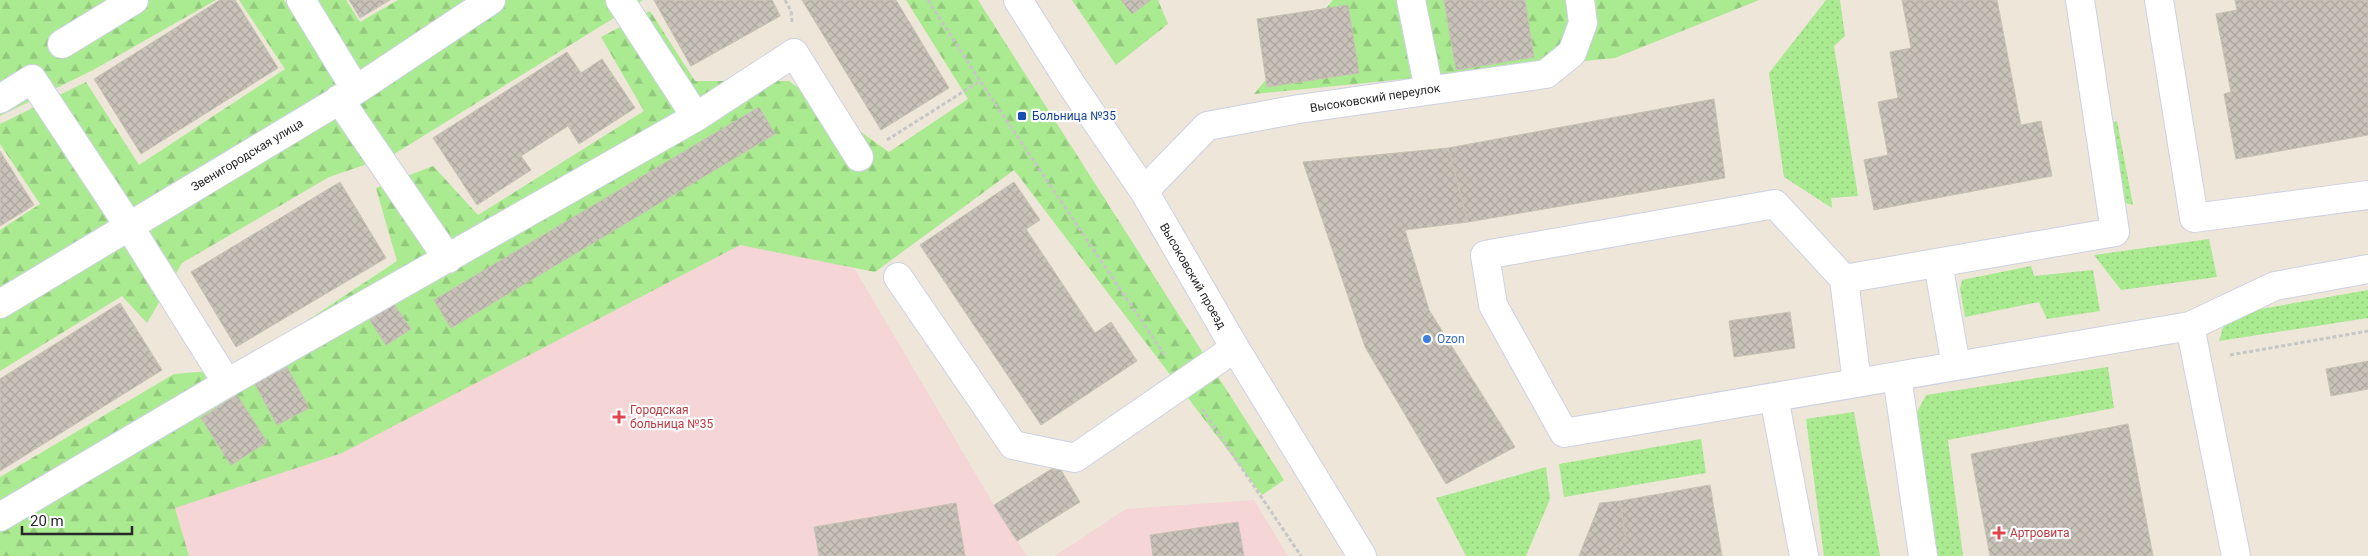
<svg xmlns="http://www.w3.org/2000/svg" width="2368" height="556" font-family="Roboto,sans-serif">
  <defs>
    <pattern id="grass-dots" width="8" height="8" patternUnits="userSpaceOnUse" patternTransform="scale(1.25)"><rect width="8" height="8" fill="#aaea90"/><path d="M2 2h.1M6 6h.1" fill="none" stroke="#92c97c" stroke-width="1.8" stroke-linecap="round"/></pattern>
    <pattern id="forest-firs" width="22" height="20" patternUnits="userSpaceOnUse" patternTransform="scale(1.25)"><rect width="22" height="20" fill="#aaea90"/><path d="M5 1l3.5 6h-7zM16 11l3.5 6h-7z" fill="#92c97c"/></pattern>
    <pattern id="building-cross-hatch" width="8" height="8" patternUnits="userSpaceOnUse" patternTransform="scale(1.25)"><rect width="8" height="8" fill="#c8c2b9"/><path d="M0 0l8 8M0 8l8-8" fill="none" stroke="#aca79f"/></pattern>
  </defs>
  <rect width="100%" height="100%" fill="#ede6d9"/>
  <path fill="#f5d5d5" d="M775 134 994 505 1027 556H52Z
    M1254 500 1288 556H1055L1126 509Z"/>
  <path fill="url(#grass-dots)" d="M1826 0H1840L1845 36 1834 46 1858 196 1831 198 1832 208 1784 177 1769 73Z
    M2117 121 2133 205 2117 201 2103 124Z
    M2209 239 2217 277 2121 290 2094 255Z
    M2031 266 2034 276 2093 270 2100 311 2047 319 2039 302 1965 317 1960 289 1962 280Z
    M2368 290V318L2219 341 2224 324 2250 311Z
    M2108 367 2114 408 1948 440 1963 556H1937L1917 412 1926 395Z
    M1854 412 1880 556H1824L1806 419Z
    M1701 439 1706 473 1564 497 1559 464Z
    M1546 467 1550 499 1526 556H1466L1436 498Z"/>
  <path fill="url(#forest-firs)" d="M0 0H216L93 70 0 116Z
    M239 0H284L287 5 289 0H346L360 22 398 0H643L391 156 329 177 182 263 147 323 122 296 0 371V230L40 204 0 144V124L86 82 139 165 285 69Z
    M906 0H978L1284 480 1262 495 1014 170 875 272 740 245 342 453 175 508 189 556H0V477L174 374 234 369 397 261 376 188 433 166 478 215 644 111 601 37 650 11 695 81H789L889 152 968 99Z
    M1072 0H1158L1168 24 1116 65Z
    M1333 0H1759L1615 58 1254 94Z"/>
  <path fill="url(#building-cross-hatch)" stroke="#c8c2b3" d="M220 0H235L278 68 141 154 94 79Z
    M349 0H390L360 18Z
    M654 0H772L780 16 691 66Z
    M654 0H772L780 16 691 66Z
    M802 0H896L949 88 881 130Z
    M1121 0H1151L1132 14Z
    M1444 0H1525L1534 57 1456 70Z
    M1902 0H1997L2021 125 2041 121 2052 176 1874 210 1864 160 1888 155 1878 102 1898 98 1890 52 1911 48Z
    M2235 0H2368V135L2236 159 2224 94 2231 92 2216 14 2237 10Z
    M1348 5 1359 73 1267 87 1257 19Z
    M567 52 581 73 602 59 635 108 579 144 568 126 521 156 531 170 477 205 433 138Z
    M1714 99 1725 178 1468 222 1448 148Z
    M759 107 775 134 451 328 434 300Z
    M1448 148 1468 222 1405 230 1429 310 1515 447 1446 484 1365 347 1303 162Z
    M0 151 34 205 0 226Z
    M340 182 386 258 236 347 191 272Z
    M1014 182 1040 220 1026 229 1095 333 1111 322 1137 361 1041 425 920 245Z
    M120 303 162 370 0 471V379Z
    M394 304 411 329 386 345 370 320Z
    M1790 312 1795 348 1734 357 1729 321Z
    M2368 361V389L2331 396 2326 369Z
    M287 367 309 408 277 425 255 384Z
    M237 395 267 442 231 465 201 418Z
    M2128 424 2153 556H1990L1971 454Z
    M1058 465 1080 502 1017 541 994 505Z
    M1710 485 1722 556H1610L1617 545 1626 540 1620 501Z
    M1620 501 1626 540 1617 545 1610 556H1579L1600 503Z
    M956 503 965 556H819L814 527Z
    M1238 522 1244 556H1153L1150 535Z"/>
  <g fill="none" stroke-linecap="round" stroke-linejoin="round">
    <g stroke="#ced1e4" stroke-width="30">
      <path id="minor" d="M301 0 356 90
        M620 0 696 117
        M1018 0 1071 84 1144 191 1235 348 1362 556
        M1411 0 1429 90
        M2080 0 2115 232 1844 279 1775 204 1485 255 1493 305 1564 433 2190 326 2275 286 2368 269
        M2159 0 2194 218 2368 195
        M62 44 134 0
        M0 99 32 79 129 226 227 383 696 117 794 53 859 157
        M339 99 448 259
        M1144 191 1207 126 1299 109 1546 74 1572 53 1583 23 1580 0
        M1938 263 1956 366
        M898 277 1013 445 1075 458 1235 348
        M1844 279 1857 383
        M0 304 356 90 491 0
        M2190 326 2236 556
        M1897 376 1923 556
        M1774 397 1804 556
        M0 517 227 383"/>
    </g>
    <path stroke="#c7c7c7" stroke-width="3" stroke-dasharray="4 2.5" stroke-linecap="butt" d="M785 0 791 11 792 22
      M928 0 980 81 1166 357
      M887 140 980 81
      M2230 355 2368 331
      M1202 409 1301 556"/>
    <use href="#minor" stroke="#fff" stroke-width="28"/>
  </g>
  <rect fill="#1a4fb4" stroke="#fff" stroke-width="2" x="1017" y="111" width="10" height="10" rx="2.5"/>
  <circle fill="#3f7fe0" stroke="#fff" stroke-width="2" cx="1427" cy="339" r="5"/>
  <g fill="#e0444e" stroke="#fff" stroke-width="2">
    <path d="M616.5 409.5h5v5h5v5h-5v5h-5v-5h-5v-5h5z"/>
    <path d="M1996.5 525.5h5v5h5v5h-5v5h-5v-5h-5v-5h5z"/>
  </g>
  <g text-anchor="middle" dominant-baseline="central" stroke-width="4.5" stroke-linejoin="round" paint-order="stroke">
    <g font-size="12" fill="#292929" stroke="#fff">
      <text transform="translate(1375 98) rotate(-9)">Высоковский переулок</text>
      <text transform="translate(247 155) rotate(-31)">Звенигородская улица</text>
      <text transform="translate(1193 276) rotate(60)">Высоковский проезд</text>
    </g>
    <g font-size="12" fill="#164399" stroke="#fff" text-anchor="start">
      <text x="1032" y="116">Больница №35</text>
    </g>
    <g font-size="12" fill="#366cbe" stroke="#fff" text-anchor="start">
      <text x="1437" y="339">Ozon</text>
    </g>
    <g font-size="12" fill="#be3a42" stroke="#fff" text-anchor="start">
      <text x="630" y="410">Городская<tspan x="630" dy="14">больница №35</tspan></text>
      <text x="2010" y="533">Артровита</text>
    </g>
  </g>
  <path d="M22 526v8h110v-8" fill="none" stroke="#292929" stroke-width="2.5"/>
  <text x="30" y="526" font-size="15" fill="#292929" stroke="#ffffff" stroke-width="4" paint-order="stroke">20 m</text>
</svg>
